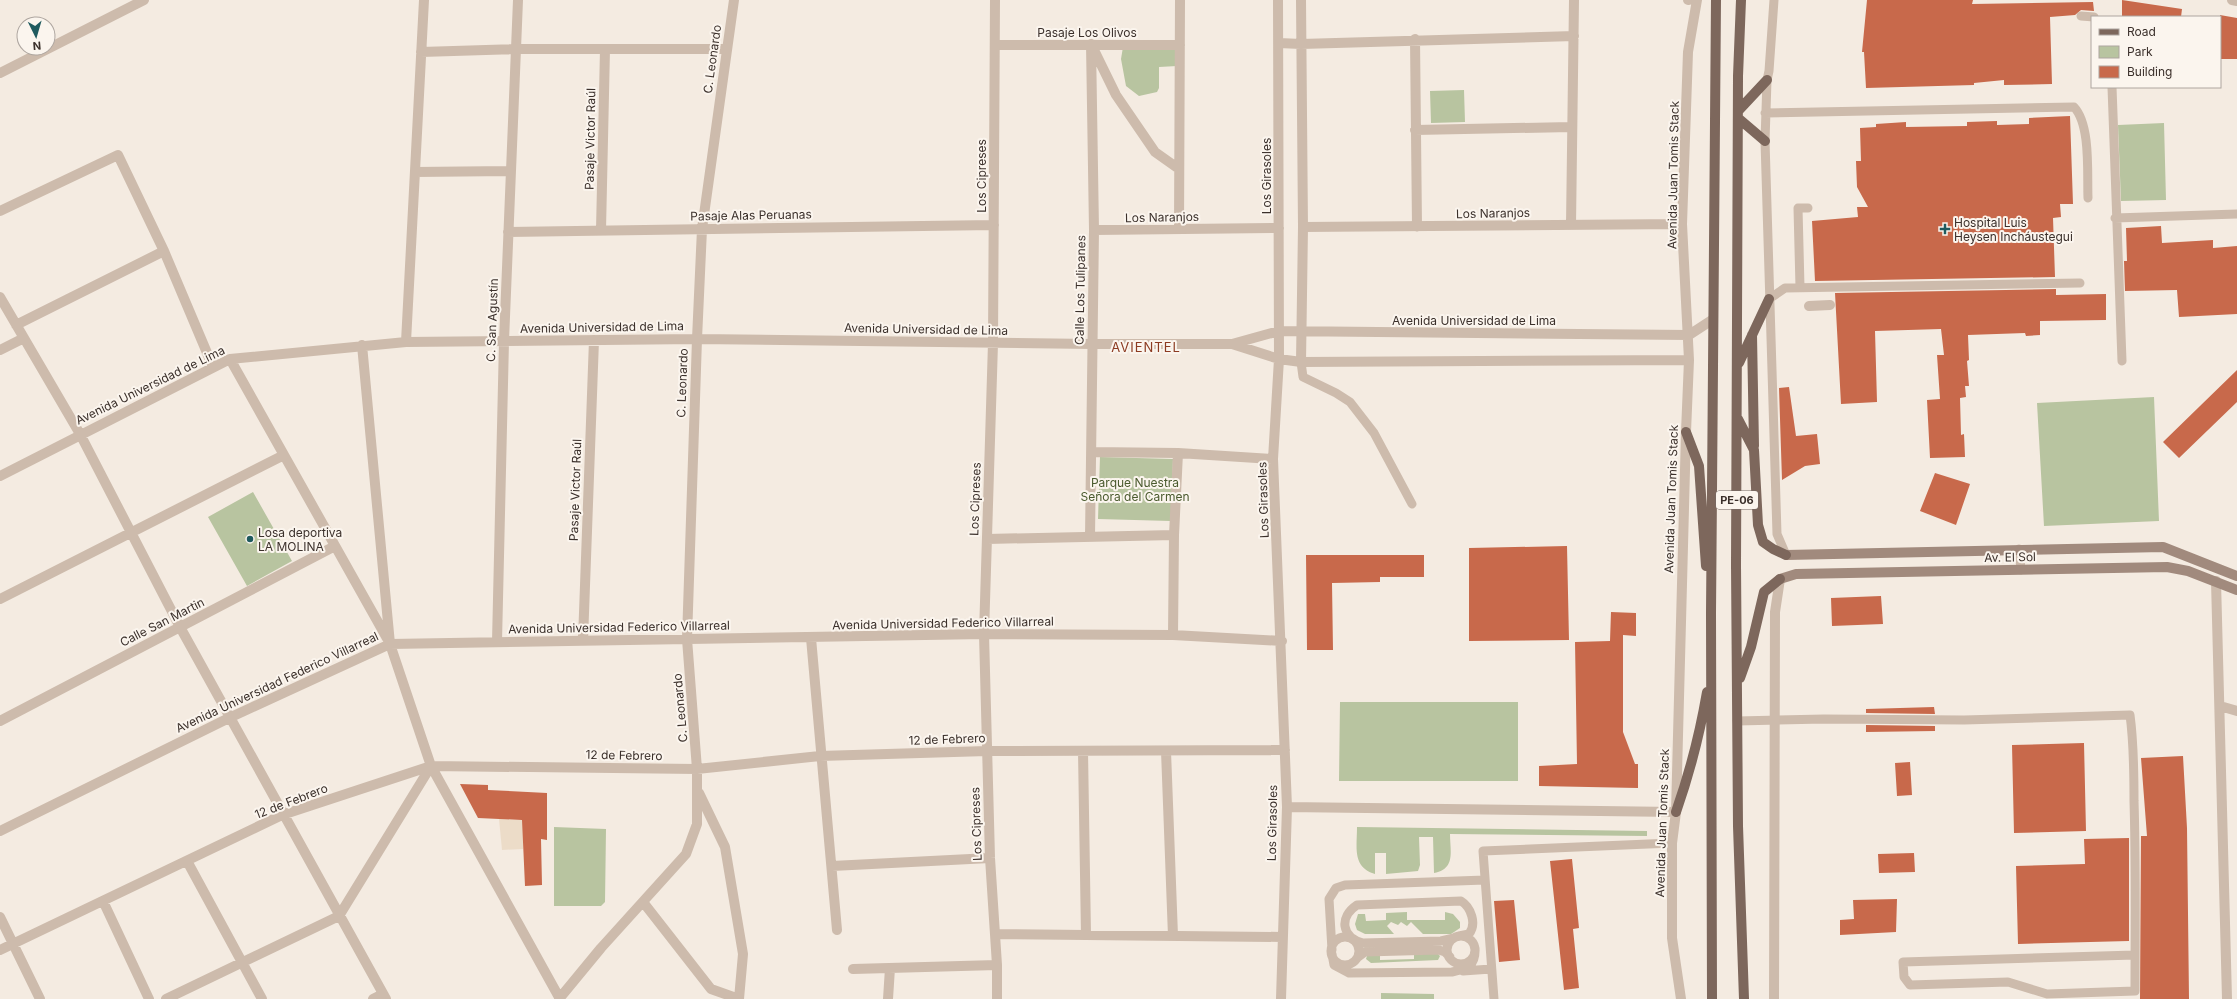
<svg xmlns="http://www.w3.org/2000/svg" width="2237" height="999" font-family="Inter,sans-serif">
  <rect width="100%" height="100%" fill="#f4ebe1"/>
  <path fill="#b8c4a0" d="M1123 47H1177V66L1159 67V88L1157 92 1139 96 1126 86 1121 59Z
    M1464 90 1465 122 1431 123 1430 91Z
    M2164 123 2166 200 2121 201 2118 125Z
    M2154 397 2159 521 2044 526 2037 403Z
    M1100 457 1173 459 1171 521 1098 519Z
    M253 492 292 561 247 586 208 517Z
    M1340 702H1518V781H1339Z
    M554 827 606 829 605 902 601 906H554Z
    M1357 827 1647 831V836L1450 834C1450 851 1456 869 1434 873L1433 837H1419L1420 865 1418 871 1386 874V853H1375V874C1352 867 1357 848 1357 827Z
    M1407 912V920H1445V912L1453 914 1460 922V928L1451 934H1423L1411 922 1407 926 1401 922 1398 925 1391 922 1387 926 1394 934H1365L1357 930 1355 924 1358 914H1365L1366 921 1386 920V913Z
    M1437 953 1440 956 1438 960 1371 963 1366 959 1367 956H1380V960L1414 959V954Z
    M1381 993 1434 994V999H1381Z"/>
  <path fill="#ecdcc8" d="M499 819 523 820V849L502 850Z"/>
  <path fill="#c8694b" d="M1867 0H1973L1972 4 2093 2 2094 11 2081 10 2075 15 2050 17 2052 84 2004 85V80L1974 83V85L1866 88 1864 52H1862Z
    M2122 0 2182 9 2181 17H2122Z
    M2220 15 2237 18V59H2220Z
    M2070 116 2073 204H2060L2061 217 2053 218 2055 277 1815 281 1812 221 1858 217 1857 207H1868L1857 187 1856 161H1861L1860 128 1876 127V124L1906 122V127L1967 126V122L1997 121V125L2029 124V118Z
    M2161 226 2162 243 2213 240V248L2237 246V314L2179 317 2177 290 2125 291 2124 261H2127L2126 228Z
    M2056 289V295L2106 294V320L2040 321V335L2026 336 2025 333 1968 335 1969 360 1967 361 1969 386H1965L1966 397 1960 398 1961 435 1964 434 1965 457 1930 458 1927 400 1940 399 1937 355H1944L1941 329 1875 331 1877 402 1841 404 1835 293Z
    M2237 370V402L2179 458 2163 442Z
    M1789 387 1796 436 1817 434 1820 464 1805 466 1782 480 1779 388Z
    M1935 473 1970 484 1956 525 1920 511Z
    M1567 546 1569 640 1469 641V548Z
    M1306 555H1424V577H1380V582L1332 583 1333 650H1307Z
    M1881 596 1883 624 1832 626 1831 598Z
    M1611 612 1636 613V636L1623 635V732L1635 764H1638V788L1539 786V766L1577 764 1575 642 1610 641Z
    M1934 707 1935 714 1866 713V709Z
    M1866 725 1935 726V731L1866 732Z
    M2084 743 2086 831 2014 833 2012 745Z
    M2183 756 2187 828 2189 999H2140L2141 836H2147L2141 758Z
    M1910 762 1912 795 1897 796 1895 763Z
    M460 784 488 785V790L547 793V840L541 839 542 885 525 886 522 820 478 818Z
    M2129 838V941L2018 944 2016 866 2085 864 2084 839Z
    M1914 853 1915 872 1879 873 1878 854Z
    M1572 859 1579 928 1573 929 1579 988 1564 990 1550 861Z
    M1897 899 1896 932 1840 935V920L1854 919 1853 900Z
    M1514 900 1520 960 1499 962 1494 901Z"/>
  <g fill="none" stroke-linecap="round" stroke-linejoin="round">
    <path stroke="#cdbbac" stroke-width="9" d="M1774 0 1769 71 1767 80 1765 141 1777 534 1786 555
      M2081 16 2094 17
      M2112 87 2122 361
      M1765 113 2074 107C2091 125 2087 174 2088 198
      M2115 218 2237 214
      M1800 287 1798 208H1808
      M1769 299 1785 288 2080 283
      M1301 362 1303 377 1336 393 1350 402 1374 433 1412 504
      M2019 549 2021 570
      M1737 721 1824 719 1964 720 2130 715C2134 744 2134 772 2134 801 2136 864 2135 928 2135 991L2047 994 2008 982 1910 985 1904 977 1903 962 2135 955
      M1447 950a14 14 0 1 1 28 0a14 14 0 1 1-28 0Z
      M1331 951a14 14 0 1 1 28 0a14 14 0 1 1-28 0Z
      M1454 938 1441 941 1363 943C1341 937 1339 917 1357 905L1461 901C1471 907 1477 924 1469 934L1459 936
      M1332 950 1329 899 1336 888 1345 885 1485 880
      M1332 954 1334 965 1349 973 1452 972C1467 969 1476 966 1475 948
      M1357 958 1365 952 1439 950 1445 952 1450 957
      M1463 971 1491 969
      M1494 999 1483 851 1672 843"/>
    <path stroke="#cdbbac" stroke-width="10" d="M995 0 993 343 984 634 990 858 997 965V999
      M1278 0 1279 359 1273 459 1287 807 1281 999
      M1301 0 1303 227 1301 362
      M1688 0H1689
      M2232 0 2237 1
      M1415 39 1417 227
      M1279 43 1301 44 1574 36
      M995 45H1180
      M1093 48 1116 95 1155 152 1179 169
      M421 52 516 49H727
      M0 73 144 0
      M1415 130 1571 127
      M415 172 511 171
      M0 211 118 155 164 251 213 367
      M1571 225 1574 0
      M1303 227 1682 224
      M1179 229 1180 0
      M601 230 605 49
      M1094 230 1279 228
      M508 232 994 225
      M0 297 80 434 180 627 386 999
      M1809 306 1830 305
      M16 325 164 251
      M406 342 424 0
      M1232 344 1279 359 1301 362 1689 360
      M362 345 390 644 431 766 560 999
      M0 350 24 338
      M230 359 388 640
      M1092 452 1178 453 1273 459
      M0 476 230 359 406 342 697 339 1092 344H1232L1279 331 1689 335 1712 320
      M1090 537 1094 230 1091 44
      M987 539 1174 535
      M2216 581 2227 999
      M0 599 284 455
      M1173 635 1174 535 1178 453
      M811 638 837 930
      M583 640 594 340
      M497 642 504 341 518 0
      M2220 706 2237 711
      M0 721 335 546
      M1083 751 1086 935
      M1166 751 1173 936
      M699 793 725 847 743 954 739 999
      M1287 807 1676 812
      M0 831 229 718 390 644 984 634 1173 635 1282 641
      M187 861 262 999
      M832 866 990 858
      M103 901 149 999
      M643 902 711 989 739 999
      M0 917 40 999
      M995 934 1282 937
      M0 950 282 815 431 766 697 769 820 756 987 751 1285 750
      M853 969 997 965
      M166 999 339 916 431 766
      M373 999 383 994
      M559 999 601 948 686 854 697 824V769L687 639 697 339 702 229 734 0
      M888 999 890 968
      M1681 999 1672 938V843L1676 812 1686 432 1689 360 1682 224 1688 52 1697 0
      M1774 999 1775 612 1780 579"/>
    <path stroke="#a18a7d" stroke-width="10" d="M1786 555 2163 547 2237 576
      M1780 579 1796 574 2167 567 2188 571 2237 590"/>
    <path stroke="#7d675c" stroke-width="10" d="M1741 0 1738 76 1736 565 1738 826 1744 999
      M1738 111 1767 80
      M1738 118 1765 141
      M1752 335 1754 446
      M1739 363 1769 299
      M1738 419 1754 450 1758 525 1763 542 1773 549 1786 555
      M1686 432 1699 466 1706 566
      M1740 678 1751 647 1764 592 1780 579
      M1676 812C1690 772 1700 733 1707 692
      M1712 999 1711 613 1716 0"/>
  </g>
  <g fill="#1f5a5e" stroke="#fbf5ee" stroke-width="1.5">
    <path d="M1943 223h4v4h4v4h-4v4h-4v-4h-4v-4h4z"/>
    <circle cx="250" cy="539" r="4"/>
  </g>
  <g text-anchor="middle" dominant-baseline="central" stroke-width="4" stroke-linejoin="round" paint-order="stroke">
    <rect fill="#fbf5ee" stroke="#756b66" stroke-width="1" x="1716" y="491" width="42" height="18" rx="3"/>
    <g font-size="11" font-weight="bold" fill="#3b302b">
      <text x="1737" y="500">PE-06</text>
    </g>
    <g font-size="12" fill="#3b302b" stroke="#fbf5ee">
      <text x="1087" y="32">Pasaje Los Olivos</text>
      <text transform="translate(712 59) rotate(-82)">C. Leonardo</text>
      <text transform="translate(590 139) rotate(-89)">Pasaje Victor Raúl</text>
      <text transform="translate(1673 175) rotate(-89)">Avenida Juan Tomis Stack</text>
      <text transform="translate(981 176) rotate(-90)">Los Cipreses</text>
      <text transform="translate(1266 176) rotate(-90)">Los Girasoles</text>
      <text transform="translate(1493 213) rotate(-1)">Los Naranjos</text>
      <text transform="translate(751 215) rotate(-1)">Pasaje Alas Peruanas</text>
      <text transform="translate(1162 217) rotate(-1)">Los Naranjos</text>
      <text transform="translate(1080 290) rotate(-89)">Calle Los Tulipanes</text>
      <text transform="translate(492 320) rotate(-88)">C. San Agustín</text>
      <text x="1474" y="320">Avenida Universidad de Lima</text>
      <text transform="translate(602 327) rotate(-1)">Avenida Universidad de Lima</text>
      <text transform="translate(926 329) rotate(1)">Avenida Universidad de Lima</text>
      <text transform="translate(682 383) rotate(-88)">C. Leonardo</text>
      <text transform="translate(150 385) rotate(-26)">Avenida Universidad de Lima</text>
      <text transform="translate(575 490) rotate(-88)">Pasaje Victor Raúl</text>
      <text transform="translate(975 499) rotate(-88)">Los Cipreses</text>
      <text transform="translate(1671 499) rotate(-88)">Avenida Juan Tomis Stack</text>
      <text transform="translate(1263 500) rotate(-92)">Los Girasoles</text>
      <text transform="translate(2010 557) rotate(-1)">Av. El Sol</text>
      <text transform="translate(162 622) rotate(-27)">Calle San Martin</text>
      <text transform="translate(943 623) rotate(-1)">Avenida Universidad Federico Villarreal</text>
      <text transform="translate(619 627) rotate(-1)">Avenida Universidad Federico Villarreal</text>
      <text transform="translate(277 682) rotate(-25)">Avenida Universidad Federico Villarreal</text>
      <text transform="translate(680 708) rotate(-95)">C. Leonardo</text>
      <text transform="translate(947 739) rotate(-2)">12 de Febrero</text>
      <text transform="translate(624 755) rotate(1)">12 de Febrero</text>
      <text transform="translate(291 801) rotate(-21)">12 de Febrero</text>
      <text transform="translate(1272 823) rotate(-89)">Los Girasoles</text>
      <text transform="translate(1662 823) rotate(-88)">Avenida Juan Tomis Stack</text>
      <text transform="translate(976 824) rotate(-92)">Los Cipreses</text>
    </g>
    <g font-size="12" fill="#3b302b" stroke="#fbf5ee" text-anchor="start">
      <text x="1954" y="222">Hospital Luis<tspan x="1954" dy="14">Heysen Incháustegui</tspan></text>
      <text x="258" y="532">Losa deportiva<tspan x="258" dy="14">LA MOLINA</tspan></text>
    </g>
    <g font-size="12" fill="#4a5a2e" stroke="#fbf5ee">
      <text x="1135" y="482">Parque Nuestra<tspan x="1135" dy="14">Señora del Carmen</tspan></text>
    </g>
    <g font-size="13" letter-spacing="1" fill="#8c3b22" stroke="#fbf5ee">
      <text x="1146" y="347">AVIENTEL</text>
    </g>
  </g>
  <rect x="2091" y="16" width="130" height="72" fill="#fbf5ee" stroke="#aea6a0"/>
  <rect x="2099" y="29" width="20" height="6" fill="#7d675c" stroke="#aea6a0"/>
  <text x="2127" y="36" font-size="12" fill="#3b302b">Road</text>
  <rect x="2099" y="46" width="20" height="12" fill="#b8c4a0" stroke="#aea6a0"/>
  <text x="2127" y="56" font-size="12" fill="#3b302b">Park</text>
  <rect x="2099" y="66" width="20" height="12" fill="#c8694b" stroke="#aea6a0"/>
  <text x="2127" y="76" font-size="12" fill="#3b302b">Building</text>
  <g transform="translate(36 36) rotate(175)"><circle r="19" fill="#fbf5ee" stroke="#aea6a0"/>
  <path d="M0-3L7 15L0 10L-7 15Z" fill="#1f5a5e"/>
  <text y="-6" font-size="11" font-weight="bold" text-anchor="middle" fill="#3b302b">N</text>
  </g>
</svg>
